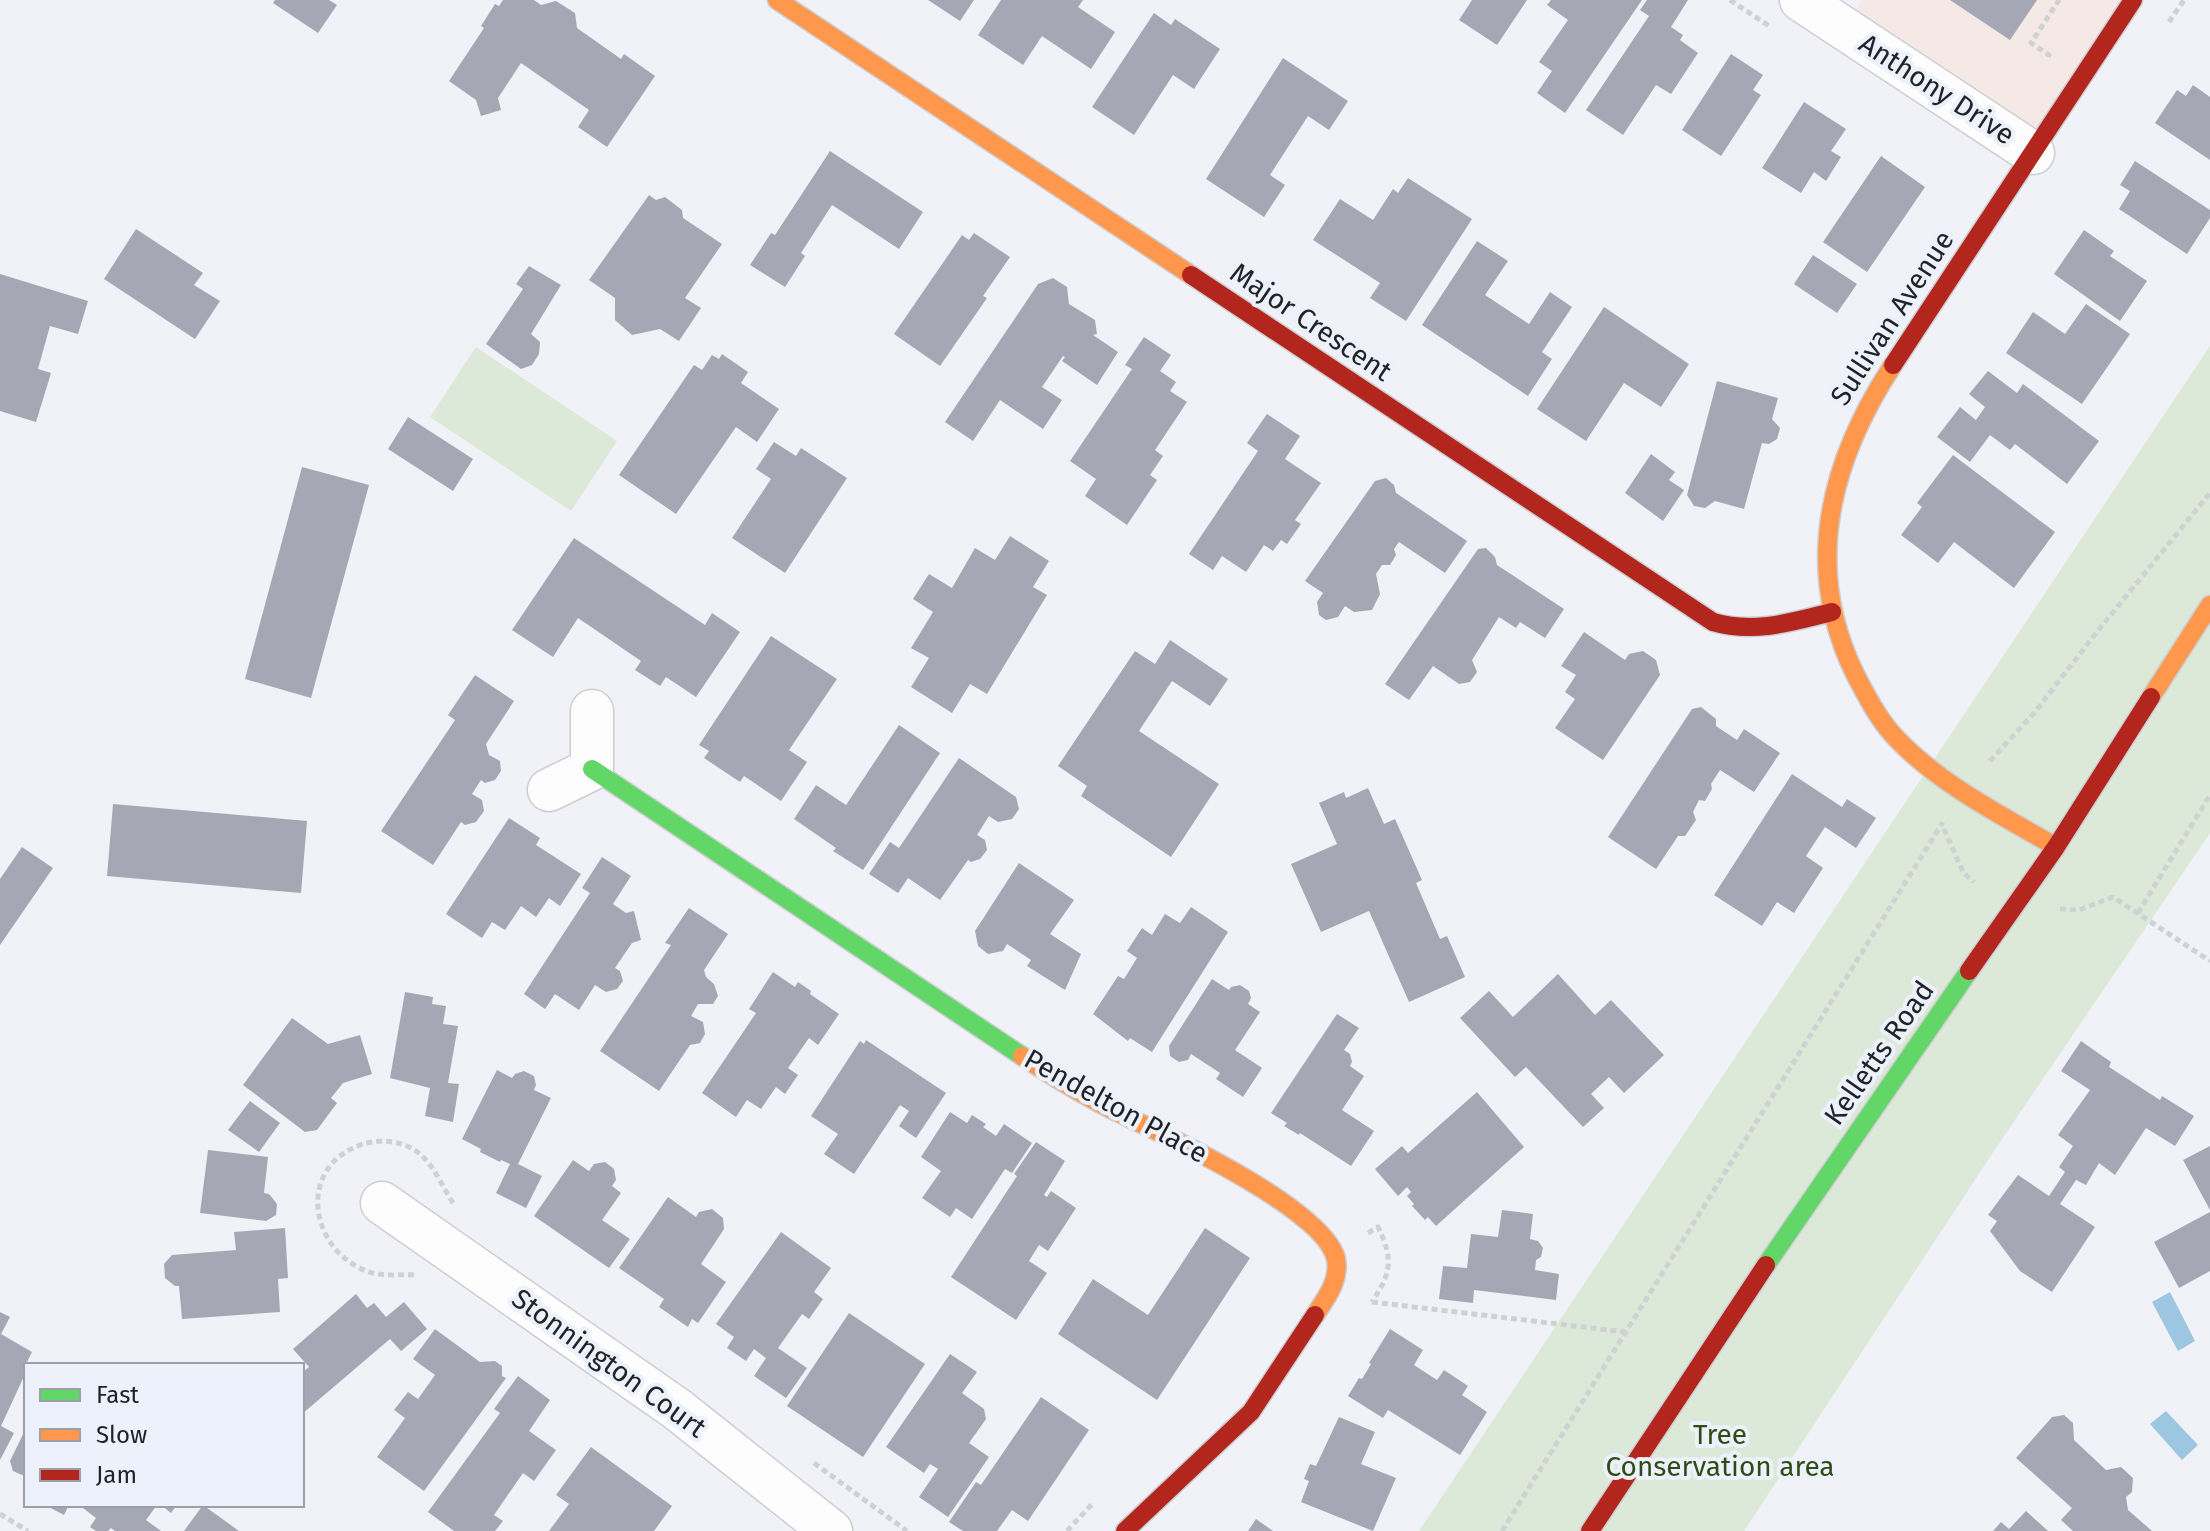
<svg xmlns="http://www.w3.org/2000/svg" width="2210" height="1531" font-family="'Fira Sans',sans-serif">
  <rect width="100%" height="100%" fill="#f0f2f8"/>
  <path fill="#f4e9e5" d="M1862 0H2133L2033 153 1844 28Z"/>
  <path fill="#dde9d8" d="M2210 346V833L1994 1151 1744 1531H1419Z
    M476 347 617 441 571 511 430 417Z"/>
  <path fill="#9dc6e0" d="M2170 1292 2195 1341 2178 1351 2152 1302Z
    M2166 1411 2198 1445 2182 1460 2150 1424Z"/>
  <path fill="#a5a8b4" d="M275 0H329L337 5 318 33 273 3Z
    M503 0H534L541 5 556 1 575 13 577 28 621 59 624 54 655 76 607 147 578 127 589 110 521 63 498 98 501 110 481 116 476 100 449 81 484 28 481 26 495 4 499 6Z
    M928 0H974L960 21Z
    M1001 0H1083L1078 7 1115 32 1091 69 1042 36 1023 65 978 35Z
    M1472 0H1527L1497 45 1459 20Z
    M1551 0H1642L1565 113 1537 93 1552 71 1539 62 1568 20 1547 5Z
    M1647 0H1688L1671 27 1683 35 1680 40 1698 53 1671 94 1656 85 1623 135 1586 110 1649 16 1640 10Z
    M1950 0H2037L2010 40Z
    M1154 13 1171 25 1175 19 1220 49 1194 89 1173 75 1134 135 1092 107Z
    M1731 54 1763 75 1753 90 1761 95 1721 156 1682 130Z
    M1283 58 1348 101 1329 130 1308 116 1270 175 1285 185 1264 217 1206 179Z
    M2193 85 2210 97V160L2155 123 2177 90 2186 96Z
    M1804 102 1846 129 1831 151 1841 157 1826 181 1814 172 1801 193 1762 168Z
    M830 151 923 212 899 249 832 205 801 253 805 256 785 287 750 265 771 233 775 235Z
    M1881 156 1925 187 1867 272 1823 242Z
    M2135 161 2210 210V218L2187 254 2119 209 2130 191 2120 185Z
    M1408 178 1472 219 1406 321 1370 298 1380 283 1313 240 1340 199 1373 220 1393 189 1398 193Z
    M649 195 656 200 665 197 682 210 683 218 722 244 685 298 701 308 679 341 660 329 632 335 615 320V298L589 280Z
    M136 229 203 273 194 285 220 301 195 339 104 279Z
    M2084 230 2114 251 2110 256 2147 281 2120 321 2054 274Z
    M974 233 1010 257 983 296 987 298 940 366 894 334 962 235 969 240Z
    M1477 241 1508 261 1485 295 1529 324 1550 292 1572 307 1542 352 1552 359 1528 396 1422 325Z
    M1813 255 1857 284 1837 313 1794 284Z
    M529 266 561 285 531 334 540 342 539 354 532 365 521 369 486 344 523 289 516 284Z
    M0 274 88 301 78 334 50 326 38 369 51 373 36 422 0 411Z
    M1053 278 1067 287 1069 304 1095 320 1097 334 1093 335 1118 352 1097 385 1062 361 1065 357 1063 356 1042 387 1062 400 1043 429 1000 400 973 441 945 422 1038 284Z
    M2086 304 2130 334 2082 404 2006 353 2033 312 2065 334Z
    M1604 307 1689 364 1661 407 1624 383 1586 441 1537 409Z
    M1144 337 1171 355 1160 371 1176 382 1170 391 1187 402 1155 450 1163 456 1150 475 1157 480 1127 525 1085 496 1096 479 1070 461 1132 369 1125 365Z
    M722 354 748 372 741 383 779 409 757 442 736 427 676 514 619 475 694 365 702 370 712 355 719 359Z
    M1988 371 2017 393 2023 384 2099 441 2067 484 2015 444 2010 450 1990 435 1970 462 1937 437 1960 407 1976 420 1985 407 1969 394Z
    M1717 381 1778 398 1772 419 1780 428 1777 439 1769 444 1762 443 1744 509 1715 501 1705 508 1694 506 1687 495Z
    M1267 414 1300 436 1285 459 1321 483 1295 520 1301 524 1287 544 1281 540 1273 551 1264 545 1246 572 1222 556 1213 570 1189 554 1258 451 1247 443Z
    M408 417 473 459 453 491 388 449Z
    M774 442 796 456 801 448 847 478 785 573 732 538 771 479 756 469Z
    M1651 454 1675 472 1669 480 1684 490 1663 521 1625 493Z
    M1953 455 2055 532 2014 588 1954 542 1938 563 1901 535 1922 507 1917 503Z
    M302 467 369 485 311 698 245 679Z
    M1386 478 1394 485 1396 493 1467 541 1445 573 1399 542 1394 549 1396 555 1390 565H1382L1376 574 1380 594 1372 610 1354 612 1345 606 1338 617 1326 620 1319 615 1317 602 1323 593 1305 581 1375 481Z
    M1010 536 1049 561 1033 587 1047 595 987 694 970 684 952 713 911 687 929 658 911 648 933 612 913 599 929 574 952 588 975 548 995 560Z
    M574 538 705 625 712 613 740 632 696 697 666 677 660 686 635 670 641 661 578 618 553 657 512 630Z
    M1486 548 1495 557 1497 565 1564 609 1545 638 1520 622 1516 628 1499 617 1472 660 1477 672 1470 682 1459 684 1433 666 1409 700 1385 684 1478 549Z
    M1584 632 1625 660 1629 654 1643 651 1656 660 1660 675 1603 760 1555 728 1575 699 1565 692 1576 675 1561 666Z
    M771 636 837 679 789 750 807 762 781 801 744 776 740 782 704 758 709 751 699 745Z
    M1170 640 1228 679 1210 706 1172 681 1139 731 1219 784 1171 857 1081 796 1087 786 1058 766 1135 651 1155 664Z
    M475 675 514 701 486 744 489 755 500 761 501 771 495 780 485 783 481 780 472 794 482 800 484 811 476 822 465 825 461 822 433 865 381 831 455 720 448 715Z
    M1701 707 1716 719V726L1737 740 1744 729 1780 753 1754 792 1720 770 1711 784 1712 789 1705 801 1699 800 1693 812 1696 820 1685 836H1678L1656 869 1608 837 1692 709Z
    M899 725 940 753 863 870 833 851 836 848 794 819 816 785 846 805Z
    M959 758 1016 797 1019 809 1012 819 998 822 989 816 977 835 985 840 987 850 980 859 971 862 968 860 940 900 908 878 898 893 869 874 890 842 899 848Z
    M1792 774 1842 807 1847 799 1876 818 1856 848 1825 827 1806 856 1823 868 1794 913 1777 902 1762 926 1714 895Z
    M1368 788 1384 824 1395 819 1422 880 1416 883 1440 939 1447 936 1465 977 1409 1002 1369 911 1321 932 1291 864 1337 844 1319 803 1344 792 1346 798Z
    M113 804 307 821 301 893 107 876Z
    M509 818 540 838 536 845 581 874 560 906 549 898 536 917 521 906 505 930 492 922 482 938 446 914Z
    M22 847 53 868 0 945V879Z
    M602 857 631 876 613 904 626 913 634 911 641 940 632 943 615 968 620 971 623 981 617 989 606 992 595 985 579 1010 555 994 545 1009 524 994 590 893 582 888Z
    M1019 863 1074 900 1050 934 1081 954 1065 990 1027 966 1031 960 1007 944 1003 951 988 954 978 946 975 931Z
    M1191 907 1228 932 1152 1052 1130 1038 1128 1041 1093 1014 1118 976 1124 979 1137 958 1127 951 1142 928 1152 935 1165 914 1180 923Z
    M689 908 728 934 704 970 706 977 714 984 718 996 713 1004H698L691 1016 703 1022 705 1034 700 1043 690 1045 659 1091 600 1051 671 945 665 943Z
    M773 972 795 987 798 982 811 991 810 994 839 1014 818 1045 809 1038 788 1068 798 1075 785 1094 776 1087 761 1109 747 1100 736 1117 702 1093 756 1013 749 1009Z
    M1558 974 1595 1015 1611 1000 1664 1055 1624 1093 1609 1077 1591 1094 1604 1108 1583 1127 1526 1067 1515 1077 1460 1018 1489 991 1513 1017Z
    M1212 979 1229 990 1231 987 1240 985 1249 991 1251 998 1248 1004 1260 1012 1235 1050 1262 1068 1243 1097 1216 1079 1220 1073 1191 1054 1188 1060 1179 1062 1170 1056 1169 1046Z
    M405 992 433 997 432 1004 446 1006 443 1024 458 1026 448 1083 459 1084 453 1122 425 1116 430 1088 390 1078Z
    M1337 1014 1359 1028 1344 1050 1350 1054 1352 1062 1350 1066 1364 1076 1342 1110 1374 1131 1351 1166 1300 1133 1299 1135 1284 1126 1287 1123 1271 1113Z
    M292 1018 328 1044 360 1035 372 1074 343 1083 331 1098 337 1103 317 1130 305 1132 243 1085Z
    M866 1040 946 1093 916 1138 899 1126 909 1111 900 1105 854 1174 824 1154 838 1134 811 1116 860 1041 864 1044Z
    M2081 1041 2111 1062 2109 1067 2160 1100 2162 1096 2194 1116 2175 1146 2146 1128 2115 1175 2099 1163 2086 1185 2076 1180 2060 1204 2095 1227 2052 1292 2020 1271 1990 1231 1997 1221 1988 1215 2018 1175 2049 1196 2065 1172 2059 1167 2073 1146 2058 1135 2090 1090 2061 1071Z
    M497 1070 512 1078 515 1074 524 1071 534 1076 536 1085 534 1090 551 1098 518 1164 542 1176 526 1208 496 1193 510 1164 501 1160 500 1162 480 1152 481 1149 462 1139Z
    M1477 1092 1524 1147 1436 1226 1428 1217 1425 1220 1412 1206 1414 1204 1407 1196 1411 1192 1407 1187 1398 1196 1375 1169 1402 1146 1408 1153Z
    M250 1101 280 1123 259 1152 228 1130Z
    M950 1112 967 1123 972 1115 986 1124 983 1127 996 1136 1004 1124 1032 1143 1012 1173 1005 1169 972 1219 956 1208 950 1217 922 1198 941 1171 921 1157Z
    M1036 1142 1065 1161 1044 1195 1047 1197 1051 1191 1076 1208 1048 1251 1039 1245 1029 1261 1047 1273 1016 1320 951 1277 1017 1176 1014 1174Z
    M2210 1146V1210L2183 1160Z
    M208 1150 268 1157 264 1193 269 1194 277 1204 276 1215 266 1221 200 1213Z
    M573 1160 589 1171 594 1164 605 1162 614 1169 616 1180 612 1186 621 1193 602 1220 630 1239 609 1268 534 1216Z
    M668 1197 696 1217 699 1212 712 1209 723 1218 724 1229 701 1264 726 1282 698 1323 692 1319 688 1327 659 1307 664 1299 619 1268Z
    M1502 1210 1533 1214 1530 1239 1538 1241 1543 1248 1541 1257 1536 1260 1535 1270 1559 1274 1556 1300 1474 1290 1473 1303 1439 1299 1443 1266 1467 1268 1471 1234 1498 1237Z
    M2210 1212V1271L2179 1288 2154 1242Z
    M285 1228 288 1278 278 1279 280 1312 182 1319 179 1286H175L165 1278 164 1264 172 1255 236 1250 234 1232Z
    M1205 1228 1250 1258 1157 1400 1058 1334 1093 1279 1148 1315Z
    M781 1232 831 1268 814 1292 823 1299 809 1319 802 1314 778 1348 807 1368 786 1398 754 1376 766 1358 754 1349 746 1361 727 1348 734 1337 716 1324Z
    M356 1294 367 1308 374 1303 386 1317 404 1302 427 1329 401 1351 390 1339 302 1414V1373L309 1367 293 1349Z
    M0 1312 10 1317 1 1334 32 1352 25 1366 26 1372 1 1426 14 1433 0 1460Z
    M849 1313 925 1364 863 1457 787 1406Z
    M435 1329 480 1362 495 1361 502 1366V1376L506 1378 424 1491 377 1457 405 1418 394 1410 408 1392 418 1399 435 1375 413 1359Z
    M1390 1329 1423 1350 1414 1365 1437 1380 1444 1370 1468 1386 1462 1395 1487 1412 1460 1455 1388 1410 1383 1418 1348 1396 1359 1378 1362 1379 1371 1364 1369 1363Z
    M950 1354 977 1372 962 1393 984 1409 986 1419 969 1443 989 1457 948 1517 919 1497 938 1469 930 1464 924 1473 886 1447Z
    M518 1376 550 1400 529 1431 556 1450 534 1481 523 1473 494 1515 503 1521 495 1531H454L428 1512 500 1413 494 1409Z
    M1041 1397 1089 1430 1028 1521 1012 1510 997 1531H963L949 1522 976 1482 981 1485Z
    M2064 1415 2073 1423 2074 1440 2106 1470 2121 1467 2133 1478 2132 1492 2126 1497 2128 1510 2152 1531H2073L2061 1520 2072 1508 2016 1458 2052 1417Z
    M1339 1417 1375 1432 1361 1464 1396 1478 1373 1531 1301 1502 1309 1481 1304 1479 1310 1464 1316 1466Z
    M26 1428V1473L22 1475 13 1471 10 1461Z
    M591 1447 672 1506 654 1531H549L569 1504 556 1495Z
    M45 1505H69L64 1515Z
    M79 1505H157L146 1520 161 1531H115L111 1528 108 1531H96L90 1527 96 1518Z
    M161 1505H177L171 1513Z
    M203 1505 239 1531H184Z
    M2026 1511 2048 1531H1993L2001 1522 2009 1529Z
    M1256 1519 1273 1531H1248Z"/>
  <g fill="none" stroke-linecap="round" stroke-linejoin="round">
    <g stroke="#cdced2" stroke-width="45">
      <path id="street" d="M1801 0 2033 153
        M549 790 592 769V711
        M382 1203 677 1409 831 1531"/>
    </g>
    <g stroke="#cdced2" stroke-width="21">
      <path id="fast" d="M592 769 1022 1056
        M1766 1265 1969 971"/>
    </g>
    <g stroke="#cdced2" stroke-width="21">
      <path id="slow" d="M777 0 1191 275
        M1893 365C1830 461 1802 568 1856 676 1867 697 1879 720 1895 737 1939 784 2001 815 2056 847
        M2151 697 2210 605
        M1022 1056C1052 1076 1084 1096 1117 1112 1163 1134 1325 1209 1336 1259 1340 1281 1326 1298 1315 1315"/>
    </g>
    <g stroke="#cdced2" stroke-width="21">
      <path id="jam" d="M1191 275 1713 622C1754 634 1792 622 1832 612
        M1893 365 2133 0
        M1969 971 2056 847 2151 697
        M1125 1531 1251 1412 1315 1315
        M1590 1531 1766 1265"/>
    </g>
    <path stroke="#d0d1d3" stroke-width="5" stroke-dasharray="6 4" stroke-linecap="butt" d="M1730 0 1769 26
      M2169 22 2184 0
      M2048 57 2049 55 2031 43 2059 0
      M1990 761 2035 712 2096 633 2210 493
      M1944 829 1963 872 1974 882
      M2060 909 2079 910 2113 897 2210 961
      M2138 913 2210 795
      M1368 1233 1378 1227C1394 1260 1391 1273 1372 1302
      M414 1275C398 1274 382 1277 366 1271 309 1248 297 1168 360 1145 377 1139 397 1140 413 1149 433 1161 441 1185 453 1203
      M1372 1302 1626 1332
      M814 1463 907 1531
      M0 1514 28 1531
      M1067 1531 1093 1503
      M1502 1531 1943 822"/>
    <use href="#street" stroke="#fdfdfe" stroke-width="42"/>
    <use href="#fast" stroke="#63d668" stroke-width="18"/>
    <use href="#slow" stroke="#ff974d" stroke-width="18"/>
    <use href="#jam" stroke="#b3261e" stroke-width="18"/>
  </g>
  <g text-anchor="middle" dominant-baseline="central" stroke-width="8" stroke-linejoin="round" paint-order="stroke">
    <g font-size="28" fill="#222327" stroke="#edf1fc">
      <text transform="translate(1937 89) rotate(33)">Anthony Drive</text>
      <text transform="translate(1892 318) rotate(-57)">Sullivan Avenue</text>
      <text transform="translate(1311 322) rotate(34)">Major Crescent</text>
      <text transform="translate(1879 1053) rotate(-55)">Kelletts Road</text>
      <text transform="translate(1116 1106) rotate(29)">Pendelton Place</text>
      <text transform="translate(609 1363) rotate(36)">Stonnington Court</text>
    </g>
    <g font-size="28" fill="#304b14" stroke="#edf1fc">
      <text x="1720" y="1434">Tree<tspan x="1720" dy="32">Conservation area</tspan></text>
    </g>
  </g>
  <rect x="24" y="1363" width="280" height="144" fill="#edf1fc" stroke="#9c9fa7" stroke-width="2"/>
  <rect x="40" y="1389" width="40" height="12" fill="#63d668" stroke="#9c9fa7" stroke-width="2"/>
  <text x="96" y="1403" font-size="24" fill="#222327">Fast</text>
  <rect x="40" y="1429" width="40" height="12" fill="#ff974d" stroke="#9c9fa7" stroke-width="2"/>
  <text x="96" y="1443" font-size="24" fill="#222327">Slow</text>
  <rect x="40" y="1469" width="40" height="12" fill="#b3261e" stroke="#9c9fa7" stroke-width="2"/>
  <text x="96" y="1483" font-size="24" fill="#222327">Jam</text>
</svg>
